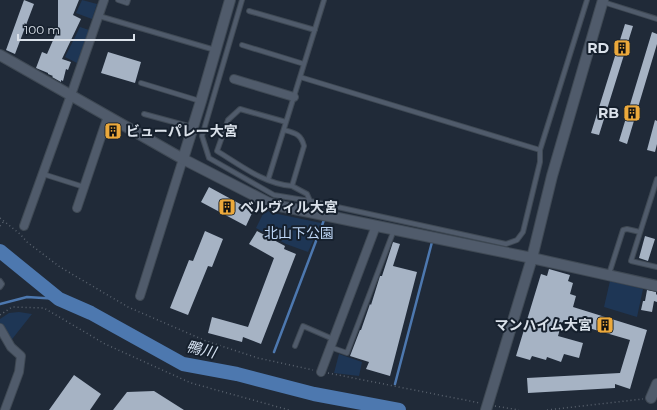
<svg xmlns="http://www.w3.org/2000/svg" width="657" height="410" font-family="Montserrat,'Noto Sans JP',sans-serif">
  <rect width="100%" height="100%" fill="#202a38"/>
  <path fill="#1e3655" d="M82 0 97 4 92 19 76 13Z
    M80 27 89 30 77 63 65 57Z
    M265 210 273 213 321 223 308 252 286 244 256 228Z
    M610 281 643 289 637 317 604 307Z
    M19 312 32 314 9 343 0 326V319L9 313Z
    M339 354 362 362 359 376 334 373Z"/>
  <g fill="none" stroke-linecap="round" stroke-linejoin="round">
    <path stroke="#4d78af" stroke-width="2.5" d="M0 304 27 297 59 299
      M274 352 324 220
      M395 384 432 242"/>
    <path stroke="#4d78af" stroke-width="14" d="M0 251 59 299 91 313 183 364 237 374 314 394 399 410"/>
  </g>
  <path fill="#a6b3c4" d="M24 0 34 4 15 54 6 50Z
    M58 0H79L73 15 81 19 62 59 71 62 68 70 66 69 63 81 61 80V82L52 77 53 76 48 74V73L36 68 42 52 47 54 58 29Z
    M625 24 633 26 599 135 591 133Z
    M652 32 657 34V44L627 144 619 141Z
    M108 52 141 62 135 83 101 73Z
    M655 120 657 121V144L655 152 647 150Z
    M111 126 119 130 117 136 108 134Z
    M209 187 253 211 246 226 201 202Z
    M205 231 223 239 212 267 208 266 188 315 170 308 189 260 193 261Z
    M257 231 285 246 284 249 296 254 261 344 243 337 242 342 208 333 212 317 248 327 274 258 249 244Z
    M645 236 655 239 648 261 639 258Z
    M393 242 400 244 393 266 417 272 390 376 366 369 369 362 350 356 360 330H361L370 304 371 305 380 276H382Z
    M549 269 570 275 568 281 573 283 570 294 576 296 573 307 647 330 630 389 615 384V388L528 393 527 378 620 373 630 340 568 322V324L562 322 558 336 583 343 579 358 564 354 561 362 547 357 546 360 532 356 530 360 516 356 541 274 547 276Z
    M647 290 656 292V294L657 295V302L654 301 652 312 641 310 643 301H645Z
    M74 375 101 394 90 410H49Z
    M154 391 184 410H113L127 392Z"/>
  <g fill="none" stroke-linecap="round" stroke-linejoin="round">
    <g stroke="#3f4954" stroke-width="6">
      <path id="service" d="M118 0 127 3 128 0
        M242 0 202 136 209 158 274 195 310 201 506 244 517 240 523 232 540 162V150
        M603 2 657 19
        M249 11 315 30
        M99 16 215 50
        M242 45 304 64
        M300 77 540 150 587 0
        M141 83 200 101
        M144 114 192 127
        M286 122 240 109 228 120 217 151C240 165 264 184 292 186
        M284 130C295 133 301 134 304 146L292 186 307 194 310 201
        M43 174 84 187
        M657 179 631 261 657 267
        M268 180 324 0
        M609 274 623 230 627 229 640 232
        M0 281 2 284 0 287
        M295 346 303 326 333 339
        M330 347 347 353 394 230"/>
    </g>
    <g stroke="#3f4954" stroke-width="10">
      <path id="minor" d="M234 79 294 97
        M77 208 108 116
        M24 226 71 95 104 0
        M140 296 183 159
        M0 328 11 347 21 356 19 372 5 410
        M321 372 376 226"/>
    </g>
    <g stroke="#3f4954" stroke-width="12">
      <path id="tertiary" d="M230 0 201 101 183 159 267 202 275 205 532 258 657 286
        M0 55 183 159
        M651 398 657 384
        M486 410 532 258 552 176 603 0"/>
    </g>
    <path stroke="#5a636f" stroke-width="1.5" stroke-dasharray="1 3" stroke-linecap="butt" d="M0 218 20 234 27 242 60 267 128 307 206 341 258 358 313 370
      M0 226 4 221
      M0 315 12 307 44 308 105 344 191 383 289 410
      M328 373 480 403
      M495 406 519 410
      M547 410 643 399"/>
    <use href="#service" stroke="#505b6b" stroke-width="4"/>
    <use href="#minor" stroke="#505b6b" stroke-width="8"/>
    <use href="#tertiary" stroke="#505b6b" stroke-width="10"/>
  </g>
  <defs>
    <g id="building-square" transform="scale(0.9)"><rect x="-9" y="-9" width="18" height="18" rx="4" fill="#eca93b" stroke="#16202d"/><path d="M-4-6H4V6H1V3H-1V6H-4ZM-2.5-4.3h1.7v1.8h-1.7ZM.8-4.3h1.7v1.8H.8ZM-2.5-1h1.7V.8h-1.7ZM.8-1h1.7V.8H.8Z" fill="#111"/></g>
  </defs>
  <g fill-rule="evenodd">
    <use href="#building-square" x="622" y="48"/>
    <use href="#building-square" x="632" y="113"/>
    <use href="#building-square" x="113" y="131"/>
    <use href="#building-square" x="227" y="207"/>
    <use href="#building-square" x="605" y="325"/>
  </g>
  <g text-anchor="middle" dominant-baseline="central" stroke-width="4" stroke-linejoin="round" paint-order="stroke">
    <g font-size="14" font-weight="bold" fill="#dae1ea" stroke="#16202d" text-anchor="end">
      <text x="609" y="48">RD</text>
      <text x="619" y="113">RB</text>
      <text x="126" y="131" text-anchor="start">ビューパレー大宮</text>
      <text x="240" y="207" text-anchor="start">ベルヴィル大宮</text>
      <text x="592" y="325">マンハイム大宮</text>
    </g>
    <g font-size="14" fill="#bcd4f4" stroke="#16202d">
      <text x="299" y="233">北山下公園</text>
    </g>
    <g font-size="15" font-style="italic" fill="#d6e2f2" stroke="#16202d">
      <text transform="translate(201 349) rotate(14)">鴨川</text>
    </g>
  </g>
  <path d="M18 34v6h116v-6" fill="none" stroke="#dae1ea" stroke-width="2"/>
  <text x="24" y="34" font-size="12" fill="#dae1ea" stroke="#16202d" stroke-width="3" paint-order="stroke">100 m</text>
</svg>
